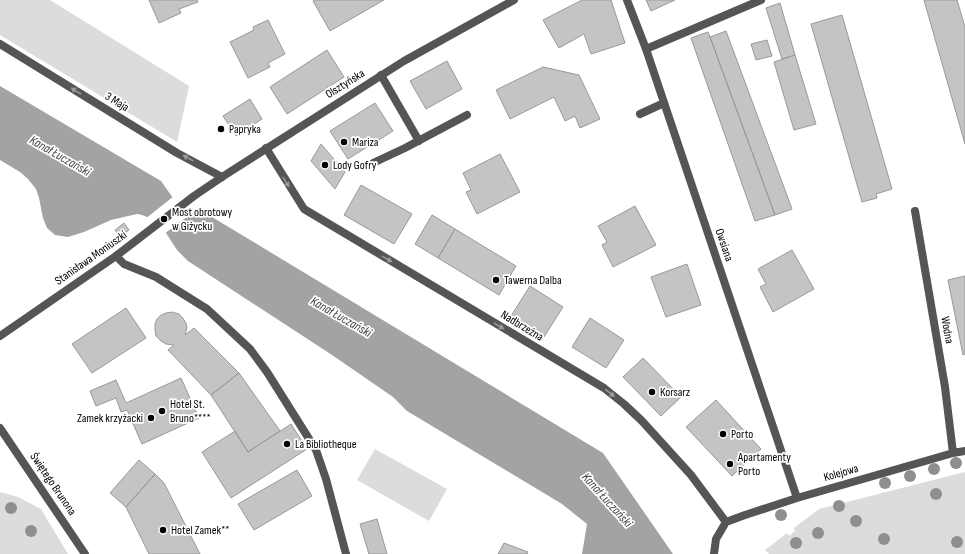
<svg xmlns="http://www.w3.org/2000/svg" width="965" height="554" font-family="'Sofia Sans Condensed',sans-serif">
  <rect width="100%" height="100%" fill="#fff"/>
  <path fill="#dcdcdc" d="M0 0H50L189 86 177 142 0 35Z
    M375 449 447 489 429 521 357 480Z
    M965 472V554H769L765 550 787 533 789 536 795 531 794 528 819 509Z
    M0 492 18 497 41 509 68 554H0Z"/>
  <path fill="#a3a3a3" d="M0 86 161 181 173 198 196 214 212 217 603 453 673 554H582L587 524 562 504 407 411 393 397 332 355 188 261 177 250 166 233 147 217 142 215 137 214 111 220 84 232 68 237 55 235 47 228 43 218 39 198 36 189 28 179 20 172 0 160Z"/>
  <path fill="#fff" d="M174 196 195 211 164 234 145 219Z"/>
  <path fill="#c4c4c4" stroke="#999" d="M149 0H197L198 2 179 9 181 13 159 23Z
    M314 0H384L330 31 313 1Z
    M582 0H611L625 43 591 54 584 34 559 48 543 20Z
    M646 0H675L651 11Z
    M924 0H957L965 27V144Z
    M780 3 795 55 782 59 766 8Z
    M842 15 892 189 876 194 877 198 862 202 811 24Z
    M268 20 285 54 268 63 270 67 248 78 230 42 254 30 253 27Z
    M726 31 792 209 775 215 710 37Z
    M708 32 710 37 775 215 755 221 691 38Z
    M767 40 772 56 756 60 751 44Z
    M327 50 344 77 287 114 270 87Z
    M795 55 816 124 794 130 774 62Z
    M447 61 462 89 426 109 410 81Z
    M543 67 579 75 600 119 580 128 575 116 565 121 554 97 510 119 496 90Z
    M250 99 262 119 236 136 223 116Z
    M375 103 393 131 348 159 330 131Z
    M321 144 345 172 335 189 311 161Z
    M500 154 520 192 477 214 466 192 471 190 463 173Z
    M361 185 412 214 394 244 344 215Z
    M635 206 656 245 613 267 602 245 607 242 598 226Z
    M432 215 455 229 438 258 415 244Z
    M124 223 129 230 120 237 115 230Z
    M455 229 516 266 499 295 438 258Z
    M792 250 814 289 773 312 760 287 766 284 758 269Z
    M687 264 701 305 666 317 651 277Z
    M965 276V354L963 355 948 280Z
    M530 286 563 307 544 337 511 316Z
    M126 308 146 338 92 373 72 344Z
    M172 312 179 314 182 317 186 323 187 328 185 335 194 328 239 373 211 395 168 350 174 345 166 344 161 341 156 336 155 330V324L157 319 161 315 166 313Z
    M590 318 624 340 606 368 572 347Z
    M643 358 681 397 661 416 623 377Z
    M239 373 280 431 248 452 211 395Z
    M181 378 199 418 142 444 127 410 121 412 116 398 96 406 90 391 116 380 126 403Z
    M716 400 761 449 732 476 686 427Z
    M291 424 307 449 231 498 202 452 235 431 248 452Z
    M139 460 155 474 126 507 110 493Z
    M297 470 312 496 254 530 238 504Z
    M155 474 164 483 200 554H149L126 507Z
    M377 519 387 554H369L360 524Z
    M504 543 528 552 527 554H498Z"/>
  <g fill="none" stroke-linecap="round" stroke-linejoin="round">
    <path stroke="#555" stroke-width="8" d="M646 49 761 0
      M381 75 419 141
      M640 114 664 103
      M373 163 405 148 467 115
      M116 256 124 264 156 277 207 309 250 349 267 372 316 450 326 479 346 554"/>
    <path stroke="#555" stroke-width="8" d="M627 0 646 49 797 498
      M0 44 177 153 222 177
      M266 148 304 209 604 388 624 404 642 421 691 475 726 522
      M915 211 945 387 953 453
      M0 428 85 554
      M726 522 745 515 797 498 953 453 965 451
      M714 554 716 539 726 522"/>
    <path stroke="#555" stroke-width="8" d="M0 336 116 256 194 196 222 177 404 61 514 0"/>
  </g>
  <g fill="#8f8f8f">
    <circle cx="956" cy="463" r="6"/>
    <circle cx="934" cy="469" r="6"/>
    <circle cx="910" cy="476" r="6"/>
    <circle cx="885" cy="483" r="6"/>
    <circle cx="936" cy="494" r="6"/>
    <circle cx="839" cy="506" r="6"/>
    <circle cx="11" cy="508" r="6"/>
    <circle cx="781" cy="515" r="6"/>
    <circle cx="856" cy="521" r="6"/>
    <circle cx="31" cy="531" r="6"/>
    <circle cx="818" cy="533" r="6"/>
    <circle cx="884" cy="539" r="6"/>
    <circle cx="957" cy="542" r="6"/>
    <circle cx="796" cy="543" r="6"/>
  </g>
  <defs><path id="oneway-solid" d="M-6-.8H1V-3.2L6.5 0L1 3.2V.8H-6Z"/></defs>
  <g fill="#999">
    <use href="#oneway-solid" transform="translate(76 91) rotate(-148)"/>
    <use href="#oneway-solid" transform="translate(188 158) rotate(-151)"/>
    <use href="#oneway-solid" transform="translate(286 182) rotate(58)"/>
    <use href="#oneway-solid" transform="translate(387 259) rotate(31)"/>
    <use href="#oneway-solid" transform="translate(499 326) rotate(31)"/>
    <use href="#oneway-solid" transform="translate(610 393) rotate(38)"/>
  </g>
  <g fill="#000" stroke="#fff" stroke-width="1.5">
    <circle cx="221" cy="129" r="4"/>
    <circle cx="344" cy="142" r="4"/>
    <circle cx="325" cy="165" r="4"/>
    <circle cx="164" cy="219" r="4"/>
    <circle cx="496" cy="280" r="4"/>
    <circle cx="652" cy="392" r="4"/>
    <circle cx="162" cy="411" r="4"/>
    <circle cx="151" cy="418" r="4"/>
    <circle cx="723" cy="434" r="4"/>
    <circle cx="287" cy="444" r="4"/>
    <circle cx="730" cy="464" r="4"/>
    <circle cx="163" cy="530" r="4"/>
  </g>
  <g text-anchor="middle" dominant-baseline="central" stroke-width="3.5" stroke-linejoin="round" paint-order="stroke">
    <g font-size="12" fill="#000" stroke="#fff">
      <text transform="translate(345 84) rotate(-32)">Olsztyńska</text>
      <text transform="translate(117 102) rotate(32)">3 Maja</text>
      <text transform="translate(724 245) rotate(71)">Owsiana</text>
      <text transform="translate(91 258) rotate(-35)">Stanisława Moniuszki</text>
      <text transform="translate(522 326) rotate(31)">Nadbrzeżna</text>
      <text transform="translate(947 330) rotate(80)">Wodna</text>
      <text transform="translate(841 473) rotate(-16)">Kolejowa</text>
      <text transform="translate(53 484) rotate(56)">Świętego Brunona</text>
    </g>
    <g font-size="12" fill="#000" stroke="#fff" text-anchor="start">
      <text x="229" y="129">Papryka</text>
      <text x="352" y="142">Mariza</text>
      <text x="333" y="165">Lody Gofry</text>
      <text x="172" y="212">Most obrotowy<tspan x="172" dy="14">w Giżycku</tspan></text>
      <text x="504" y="280">Tawerna Dalba</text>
      <text x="660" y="392">Korsarz</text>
      <text x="170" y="404">Hotel St.<tspan x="170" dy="14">Bruno****</tspan></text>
      <text x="143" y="418" text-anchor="end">Zamek krzyżacki</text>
      <text x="731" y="434">Porto</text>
      <text x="295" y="444">La Bibliotheque</text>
      <text x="738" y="457">Apartamenty<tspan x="738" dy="14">Porto</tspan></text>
      <text x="171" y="530">Hotel Zamek**</text>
    </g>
    <g font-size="13" font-style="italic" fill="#444" stroke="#fff">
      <text transform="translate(60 156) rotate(30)">Kanał Łuczański</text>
      <text transform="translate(341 317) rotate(30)">Kanał Łuczański</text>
      <text transform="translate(607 500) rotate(48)">Kanał Łuczański</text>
    </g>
  </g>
</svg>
